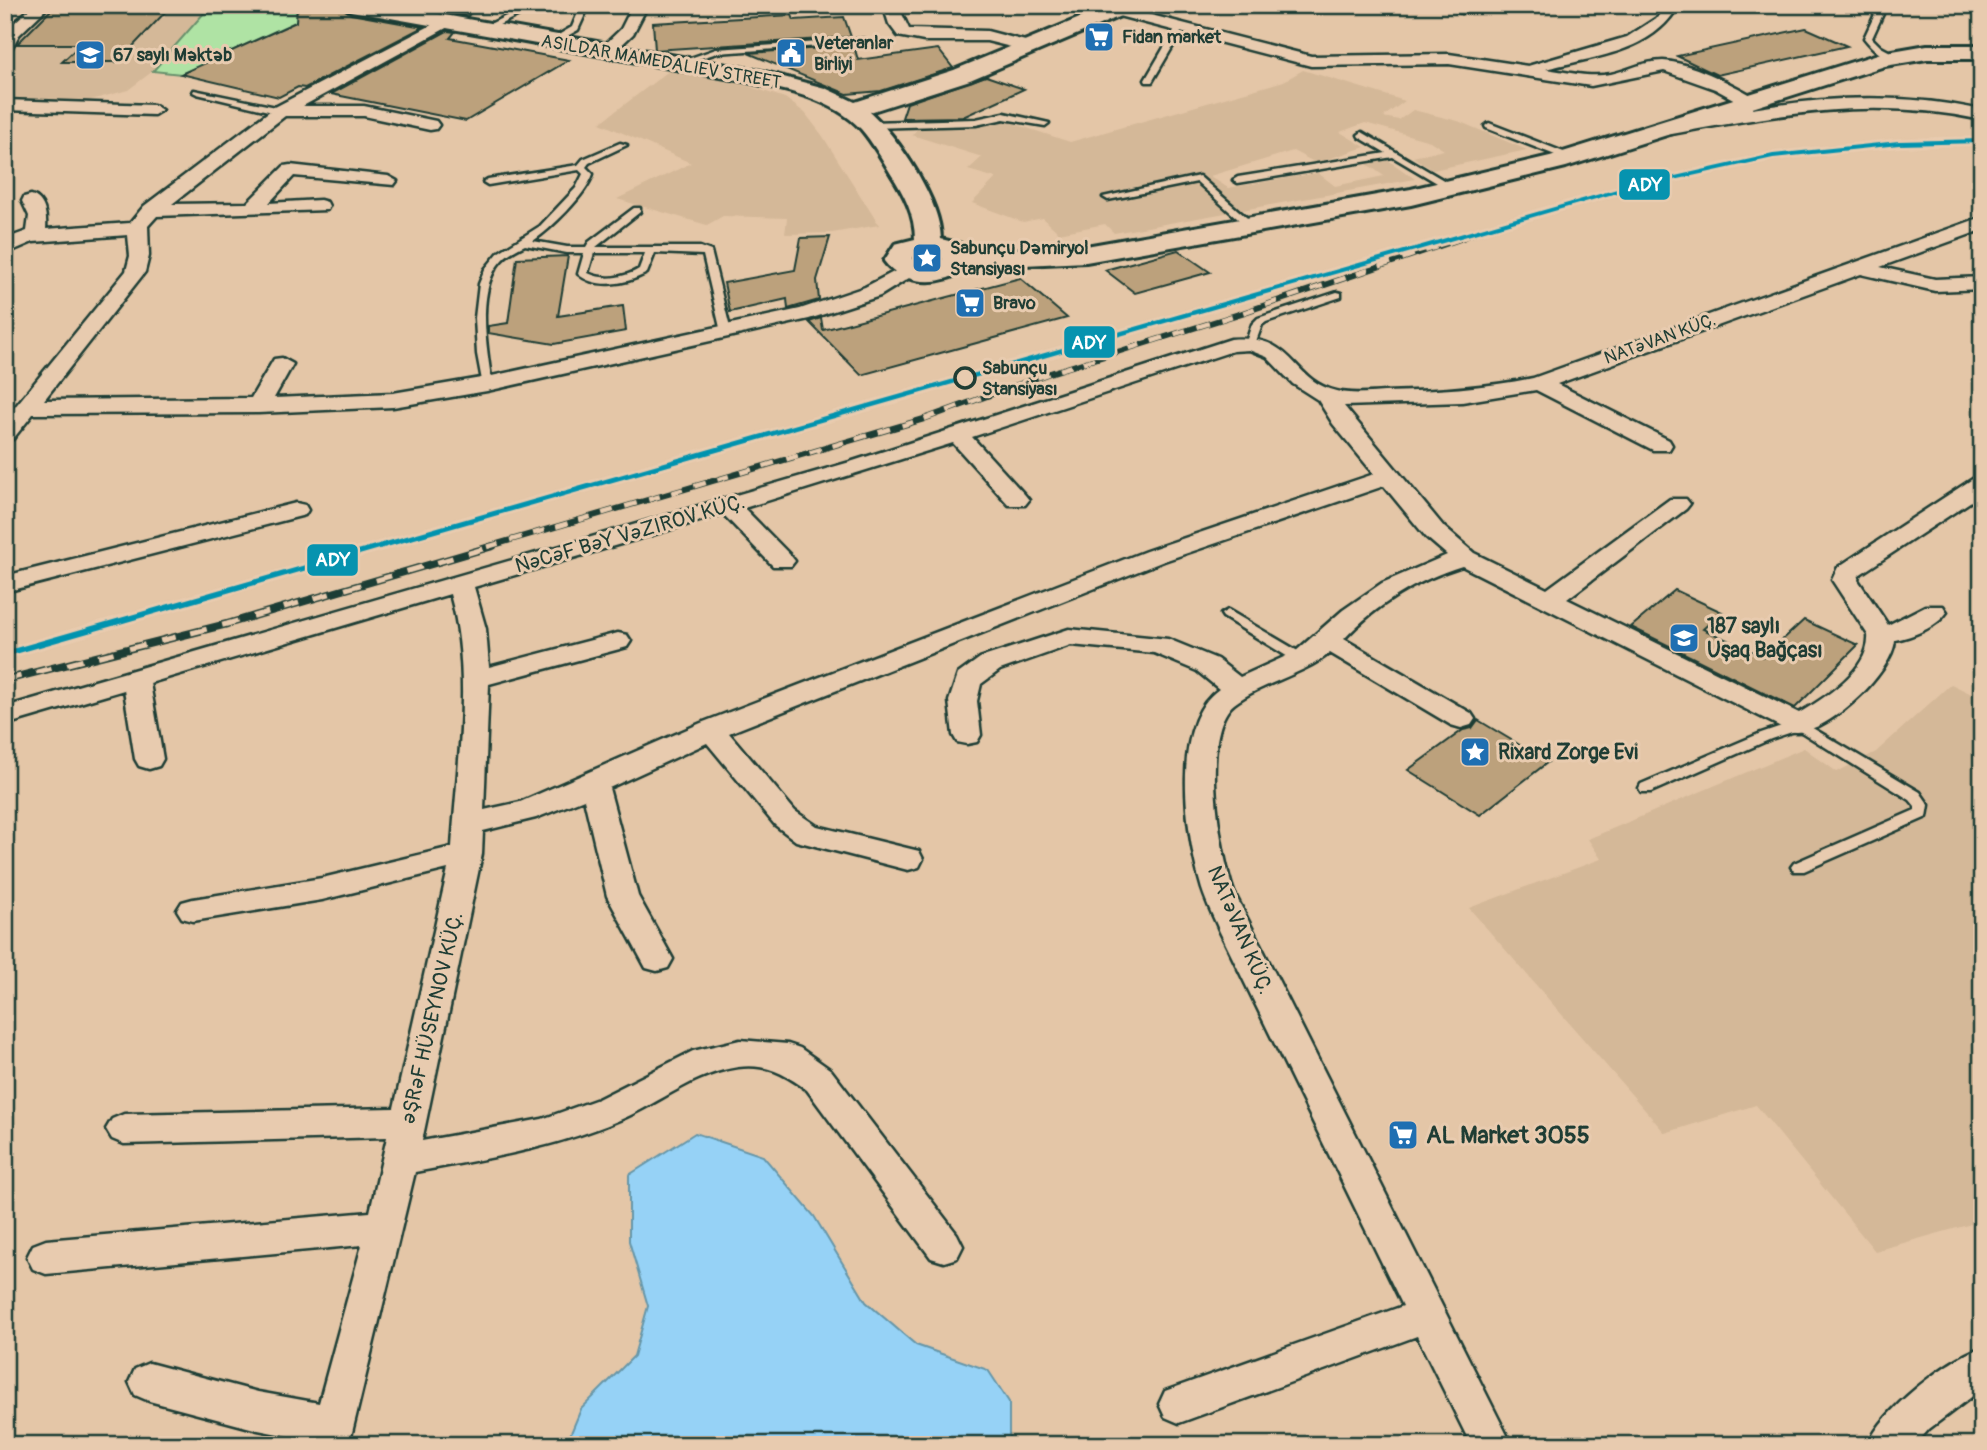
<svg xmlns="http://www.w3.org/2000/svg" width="1987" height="1450" font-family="Pangolin,sans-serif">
  <rect width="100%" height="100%" fill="#e4c6a7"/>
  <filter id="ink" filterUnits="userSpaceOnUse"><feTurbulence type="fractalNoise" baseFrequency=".0143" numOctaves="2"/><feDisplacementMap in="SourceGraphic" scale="14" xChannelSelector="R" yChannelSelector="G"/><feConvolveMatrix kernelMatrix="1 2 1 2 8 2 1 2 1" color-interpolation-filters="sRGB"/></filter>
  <g filter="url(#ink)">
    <path fill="#d4b898" d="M50 5H234L228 12 204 13 153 71 128 90 80 103 10 101 14 38Z
      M670 70 729 80 785 98 805 113 822 135 879 225 832 233 785 234 787 218 723 216 707 225 617 199 691 163 600 123Z
      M1303 70 1405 101 1383 117 1399 120 1413 110 1458 121 1527 150 1433 170 1413 157 1444 150 1430 141 1365 123 1340 132 1365 147 1316 163 1293 151 1210 176 1228 188 1318 173 1335 186 1384 176 1367 164 1388 160 1415 179 1114 233 1105 224 1059 233 1043 218 1023 222 972 203 996 178 968 170 982 157 912 135 922 124 985 126 1003 120 1070 142 1284 81Z
      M1951 684 1982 699V1221L1875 1251 1756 1105 1665 1133 1469 908 1601 859 1588 839 1804 748 1837 772 1876 752Z"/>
    <path fill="#afe3a4" stroke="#67906c" stroke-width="2" d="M234 5H313L324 9 181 74 153 71 204 13 228 12Z"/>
    <path fill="#96d2f6" stroke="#6696a8" stroke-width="2" d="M695 1133 763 1156 814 1216 866 1302 916 1345 988 1370 1009 1402V1445H566L581 1409 634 1356 648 1306 629 1241V1175Z"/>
    <path fill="#bca17c" stroke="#1f3d34" stroke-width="2" d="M56 5H172L118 62H62L81 44H17Z
      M297 5H338L351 14 423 27 305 88 298 87 279 97 181 74 296 22Z
      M404 5H477L468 16Z
      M792 15 794 20 844 17 851 37 655 50 653 23Z
      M1806 28 1847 46 1717 75 1677 56Z
      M447 31 455 32 450 38 569 60 466 121 331 94Z
      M854 46 858 60 938 49 953 68 881 91 847 94 748 53Z
      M986 76 1024 89 963 117 902 118 907 103Z
      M830 237 817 280 819 300 788 309 787 299 730 312 724 283 795 270 801 238Z
      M1178 250 1210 272 1135 293 1105 270Z
      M568 256 558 316 623 306 626 331 554 344 488 333V326L508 323 517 258Z
      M1020 278 1067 318 861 375 809 322 821 318 823 330Z
      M1675 590 1722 612 1703 629 1764 657 1804 620 1858 645 1795 708 1631 627Z
      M1478 720 1548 762 1480 815 1408 770 1463 730 1472 728Z"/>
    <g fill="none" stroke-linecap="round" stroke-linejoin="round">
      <g stroke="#1f3d34" stroke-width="5">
        <path id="lane" d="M528 5H645L641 7 588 8 578 30 553 44 549 42 550 40 572 27 580 8H533L485 32 478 30Z
          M1876 12 1883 14 1872 38 1881 47 1896 55V59C1882 59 1872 48 1864 38Z
          M1176 27 1183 29 1152 82H1146L1145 80Z
          M862 39H865V43L717 53 680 65 676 63 716 49Z
          M194 90 281 108 285 111 281 114 197 94 193 92Z
          M1004 113 1049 123 1045 126 1004 119 976 125 871 128 867 125 871 122 976 119Z
          M1489 123 1574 156 1575 158 1568 160 1486 128 1485 126Z
          M1362 132 1457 188 1449 190 1393 157 1238 183 1233 180 1238 177 1386 153 1359 137 1358 135Z
          M620 143 627 145 589 163 586 167 593 174C586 195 551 229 533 241L567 247H586L589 242 634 208H640V212L596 247H700L711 251 731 332 726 335 721 332 703 255 655 253 647 273C627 284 596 290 578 274L584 253H567L525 245C517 249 508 253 502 260 475 288 487 350 492 384L491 386H483L477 354 475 318 479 284 485 269 499 252 540 226 576 188 583 174 579 170 488 185 483 182 488 179 578 165 583 159ZM594 253H645L639 269C624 278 604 281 588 273Z
          M1199 176 1254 224V228H1248L1197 182 1108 200 1103 197Z
          M1337 292 1341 293V297L1266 322 1262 325 1255 344H1247L1246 342 1252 324 1258 318Z
          M1228 610 1308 657 1310 660 1308 663H1298L1223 617 1221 614Z
          M1799 720 1920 792 1929 805 1927 817 1804 871H1794L1791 867 1794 863 1915 810V806L1910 800 1798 730 1771 739 1651 792H1641L1639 788 1641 784 1761 733Z"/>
      </g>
      <g stroke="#1f3d34" stroke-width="5">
        <path id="street" d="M34 5H50L19 35 11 49 5 51V31Z
          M633 5H648L633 34 612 54H600L598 51 621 29Z
          M883 5H898L909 29 987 31 1037 44 1039 47 1031 52 987 41H924L898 36 889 24Z
          M1154 5H1204L1177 13Z
          M1455 5H1472L1461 13 1456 11Z
          M1664 5H1679C1652 53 1595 56 1546 69 1568 72 1589 78 1611 74 1629 70 1644 61 1663 61 1689 62 1730 83 1753 96L1755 100 1752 109C1830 96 1904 93 1982 110V120C1871 96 1775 115 1666 135L1657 130 1660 126 1736 112 1733 108 1737 101 1715 89 1664 71 1591 86 1449 64 1311 66 1111 14 1108 11 1116 6 1311 56 1449 54 1528 66 1627 37 1658 17Z
          M445 18 453 23 450 26 303 106H364L436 121 439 125 436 129 430 130 364 116H285L172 204 247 203 284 166 290 165 388 176 397 181 394 185 294 176 269 203 320 200 327 202 329 206 327 210 157 216 148 226 149 256 145 272 44 400 251 398 274 359 282 358 293 364 274 398 393 393 487 377 800 309 865 287 905 266H919L922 270 880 296 809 319 487 391 393 407 258 413 33 414 13 439 5 441V419L126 271 130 256 128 235 33 242 5 254V239L27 231 29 216 22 201 24 197 31 195C45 199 47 216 46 229L130 223 144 206 275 107Z
          M5 100 154 105 162 110 154 115 5 110Z
          M1982 217V230L1880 267 1935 279 1982 277V289L1935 291 1861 274 1557 384 1669 440 1672 445 1669 450H1653L1536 390 1462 402 1344 406 1444 527 1474 553 1547 589 1670 499H1686L1690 504 1686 509 1567 599 1799 713C1824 699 1871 669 1868 635L1832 580 1838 567 1974 478 1982 476V494L1859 575 1858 580 1888 625 1925 606H1943L1947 612C1937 627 1912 637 1895 640 1893 673 1822 741 1789 731L1462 566C1417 580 1376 605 1344 639L1471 713 1475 719 1471 725 1461 728 1451 725 1330 653C1301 676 1263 682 1234 704 1199 732 1220 853 1234 892L1512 1445H1471L1417 1336 1179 1423 1165 1417 1159 1404 1165 1391 1403 1306 1220 932C1213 915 1204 899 1200 882 1186 831 1170 723 1219 689L1197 671 1154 653 1071 645 1000 670 981 684 977 701 981 735 977 742 967 744 957 742 953 735 949 701 958 674 980 658 1069 629 1168 639 1217 659 1240 677 1295 652 1343 610 1382 583 1447 555 1426 537 1384 486 1164 561 729 733 795 811 817 826 919 851 923 859 919 867 908 870 796 841 775 825 707 743 609 788 638 896 673 959 668 968 657 971 646 968 607 896 584 799 536 818 483 831 482 854 422 1141 542 1119 598 1099 693 1051 740 1040 788 1044 800 1048 831 1070 957 1234 963 1246 957 1258 944 1262 931 1258 807 1090C785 1074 766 1063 738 1067 695 1073 661 1102 622 1119 556 1148 485 1159 415 1172L349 1445H308L309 1440 258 1430 149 1401 135 1395 129 1382 135 1369 149 1363 258 1392 319 1403 362 1245 46 1274 33 1269 27 1257 33 1245 46 1240 370 1212 387 1137 124 1144 112 1139 106 1129 112 1119 124 1114 394 1108 448 869 322 900 193 921 182 918 177 910 182 902 193 899 322 878 452 847C457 764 473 675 450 594L150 683 163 759 159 766 149 769 139 766 135 759 124 690 5 725V707L850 462 1231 339C1297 334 1289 379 1336 391 1351 395 1369 393 1384 392 1434 391 1484 388 1533 378ZM1249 350 1267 357 1293 384 1318 400 1333 424 1374 474 1146 551 701 723 520 802 484 810 489 684 627 647 631 641 627 635 618 633 489 667 486 629 474 587 723 514 773 566H791L795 561 791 556 744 508 953 443 1009 505H1025L1029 500 1025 495 972 437 1233 351Z
          M296 503 305 505 308 510 305 515 5 592V576Z
          M1982 1347V1389L1929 1429 1915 1445H1868C1883 1409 1945 1361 1982 1347Z"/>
      </g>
      <g stroke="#1f3d34" stroke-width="6">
        <path id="secondary" d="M341 5H388L761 71 825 88 855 102 954 70 1111 5H1140L1137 9 970 80 870 112C898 137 941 201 941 239L961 244 966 251 1086 246 1411 189 1550 156 1881 53 1927 45H1982V59H1927L1885 66 1566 167 1411 205 1086 262 965 268C944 288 901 285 884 261L895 244 915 239C915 215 904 194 891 174 882 159 873 143 861 129 832 98 783 89 743 81L351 11ZM928 252 943 259 928 265 912 259 915 255Z"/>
      </g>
      <use href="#lane" fill="#e8cbaf" fill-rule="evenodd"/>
      <use href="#street" fill="#e8cbaf" fill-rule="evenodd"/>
      <use href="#secondary" fill="#e8cbaf" fill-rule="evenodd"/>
      <g stroke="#1f3d34" stroke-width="5">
        <path id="rail-far2" d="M1457 240 1537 213"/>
      </g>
      <g stroke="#1f3d34" stroke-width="6">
        <path id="rail-far1" d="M487 547 924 419 1050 373 1242 313 1463 238"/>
      </g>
      <g stroke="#1f3d34" stroke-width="8">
        <path id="rail" d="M5 680 227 624 493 546"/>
      </g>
      <use href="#rail-far2" stroke="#e8cbaf" stroke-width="3.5" stroke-dasharray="10" stroke-linecap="butt"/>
      <use href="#rail-far1" stroke="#e8cbaf" stroke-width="4.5" stroke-dasharray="12" stroke-linecap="butt"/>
      <use href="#rail" stroke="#e8cbaf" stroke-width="5" stroke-dasharray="16" stroke-linecap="butt"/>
      <g stroke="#e8cbaf" stroke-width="6">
        <path id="rail-1" d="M1982 139V143L1899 145 1773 158 1620 192 5 657V651L1617 189 1773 154 1899 141Z"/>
      </g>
      <use href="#rail-1" fill="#0693af" fill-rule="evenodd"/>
    </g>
  </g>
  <defs>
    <g id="supermarket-square" transform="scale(1.575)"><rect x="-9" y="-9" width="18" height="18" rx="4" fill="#1f6fb2" stroke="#e8cbaf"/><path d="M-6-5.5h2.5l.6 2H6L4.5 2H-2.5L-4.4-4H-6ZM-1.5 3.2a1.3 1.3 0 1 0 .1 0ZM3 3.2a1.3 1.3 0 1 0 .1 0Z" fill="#fff"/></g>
    <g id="civic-square" transform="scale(1.575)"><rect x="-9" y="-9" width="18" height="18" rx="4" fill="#1f6fb2" stroke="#e8cbaf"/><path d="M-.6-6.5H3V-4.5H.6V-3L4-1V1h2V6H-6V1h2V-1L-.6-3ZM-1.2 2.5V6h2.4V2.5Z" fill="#fff"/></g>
    <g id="school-square" transform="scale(1.575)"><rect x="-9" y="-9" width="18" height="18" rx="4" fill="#1f6fb2" stroke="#e8cbaf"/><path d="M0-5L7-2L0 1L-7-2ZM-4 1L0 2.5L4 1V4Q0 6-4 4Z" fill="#fff"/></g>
    <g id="sight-square" transform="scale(1.575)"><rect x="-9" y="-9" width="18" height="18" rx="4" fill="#1f6fb2" stroke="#e8cbaf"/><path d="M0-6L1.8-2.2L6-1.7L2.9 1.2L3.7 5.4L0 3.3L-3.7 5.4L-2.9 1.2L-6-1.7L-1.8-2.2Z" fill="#fff"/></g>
  </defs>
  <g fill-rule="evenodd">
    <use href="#supermarket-square" x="1099" y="37"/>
    <use href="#civic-square" x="791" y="53"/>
    <use href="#school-square" x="90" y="55"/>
    <use href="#sight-square" x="927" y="258"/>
    <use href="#supermarket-square" x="970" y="303"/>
    <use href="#school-square" x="1684" y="638"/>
    <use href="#sight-square" x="1475" y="752"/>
    <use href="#supermarket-square" x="1403" y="1135"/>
  </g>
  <circle fill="#e8cbaf" stroke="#1f3d34" stroke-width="3.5" cx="965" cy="378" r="10"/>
  <g text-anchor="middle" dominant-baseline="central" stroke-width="6" stroke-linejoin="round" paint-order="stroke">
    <g font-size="18" font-weight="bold" fill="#1f3d34" stroke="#e8cbaf" text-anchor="start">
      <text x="1122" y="37">Fidan market</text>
      <text x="814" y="43">Veteranlar<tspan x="814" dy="21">Birliyi</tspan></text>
      <text x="113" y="55">67 saylı Məktəb</text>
      <text x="950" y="248">Sabunçu Dəmiryol<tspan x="950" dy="21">Stansiyası</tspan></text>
      <text x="993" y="303">Bravo</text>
    </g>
    <g font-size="18" fill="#1f3d34" stroke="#e8cbaf">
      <text transform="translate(661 62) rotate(10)">ASILDAR MAMEDALIEV STREET</text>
      <text transform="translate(1660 339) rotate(-20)">NATƏVAN KÜÇ.</text>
    </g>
    <g font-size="18" font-weight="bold" fill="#1f3d34" stroke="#e8cbaf" text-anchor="start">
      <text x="982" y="368">Sabunçu<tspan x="982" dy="21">Stansiyası</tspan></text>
    </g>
    <g font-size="21" fill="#1f3d34" stroke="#e8cbaf">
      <text transform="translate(630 534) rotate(-16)">NƏCƏF BƏY VƏZIROV KÜÇ.</text>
      <text transform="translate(1240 930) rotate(67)">NATƏVAN KÜÇ.</text>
      <text transform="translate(432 1018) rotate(-77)">ƏŞRƏF HÜSEYNOV KÜÇ.</text>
    </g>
    <g font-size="21" font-weight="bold" fill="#1f3d34" stroke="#e8cbaf" text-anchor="start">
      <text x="1707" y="626">187 saylı<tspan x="1707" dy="24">Uşaq Bağçası</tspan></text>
      <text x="1498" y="752">Rixard Zorge Evi</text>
    </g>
    <g font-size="24" font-weight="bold" fill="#1f3d34" stroke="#e8cbaf" text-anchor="start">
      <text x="1426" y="1135">AL Market 3055</text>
    </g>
  </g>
  <g stroke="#e8cbaf" stroke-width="2.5">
    <rect x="1618" y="168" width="53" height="33" rx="7" fill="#0693af"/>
    <rect x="1063" y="325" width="53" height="34" rx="7" fill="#0693af"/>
    <rect x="306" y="543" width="53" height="34" rx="7" fill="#0693af"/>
  </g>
  <g font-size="19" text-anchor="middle" font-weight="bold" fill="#fff">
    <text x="1645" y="191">ADY</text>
    <text x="1089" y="349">ADY</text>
    <text x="333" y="566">ADY</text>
  </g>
  <rect width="1987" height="1450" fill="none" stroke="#e8cbaf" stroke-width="28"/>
  <rect x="14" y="14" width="1959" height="1422" fill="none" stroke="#1f3d34" stroke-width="2.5" filter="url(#ink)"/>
</svg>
